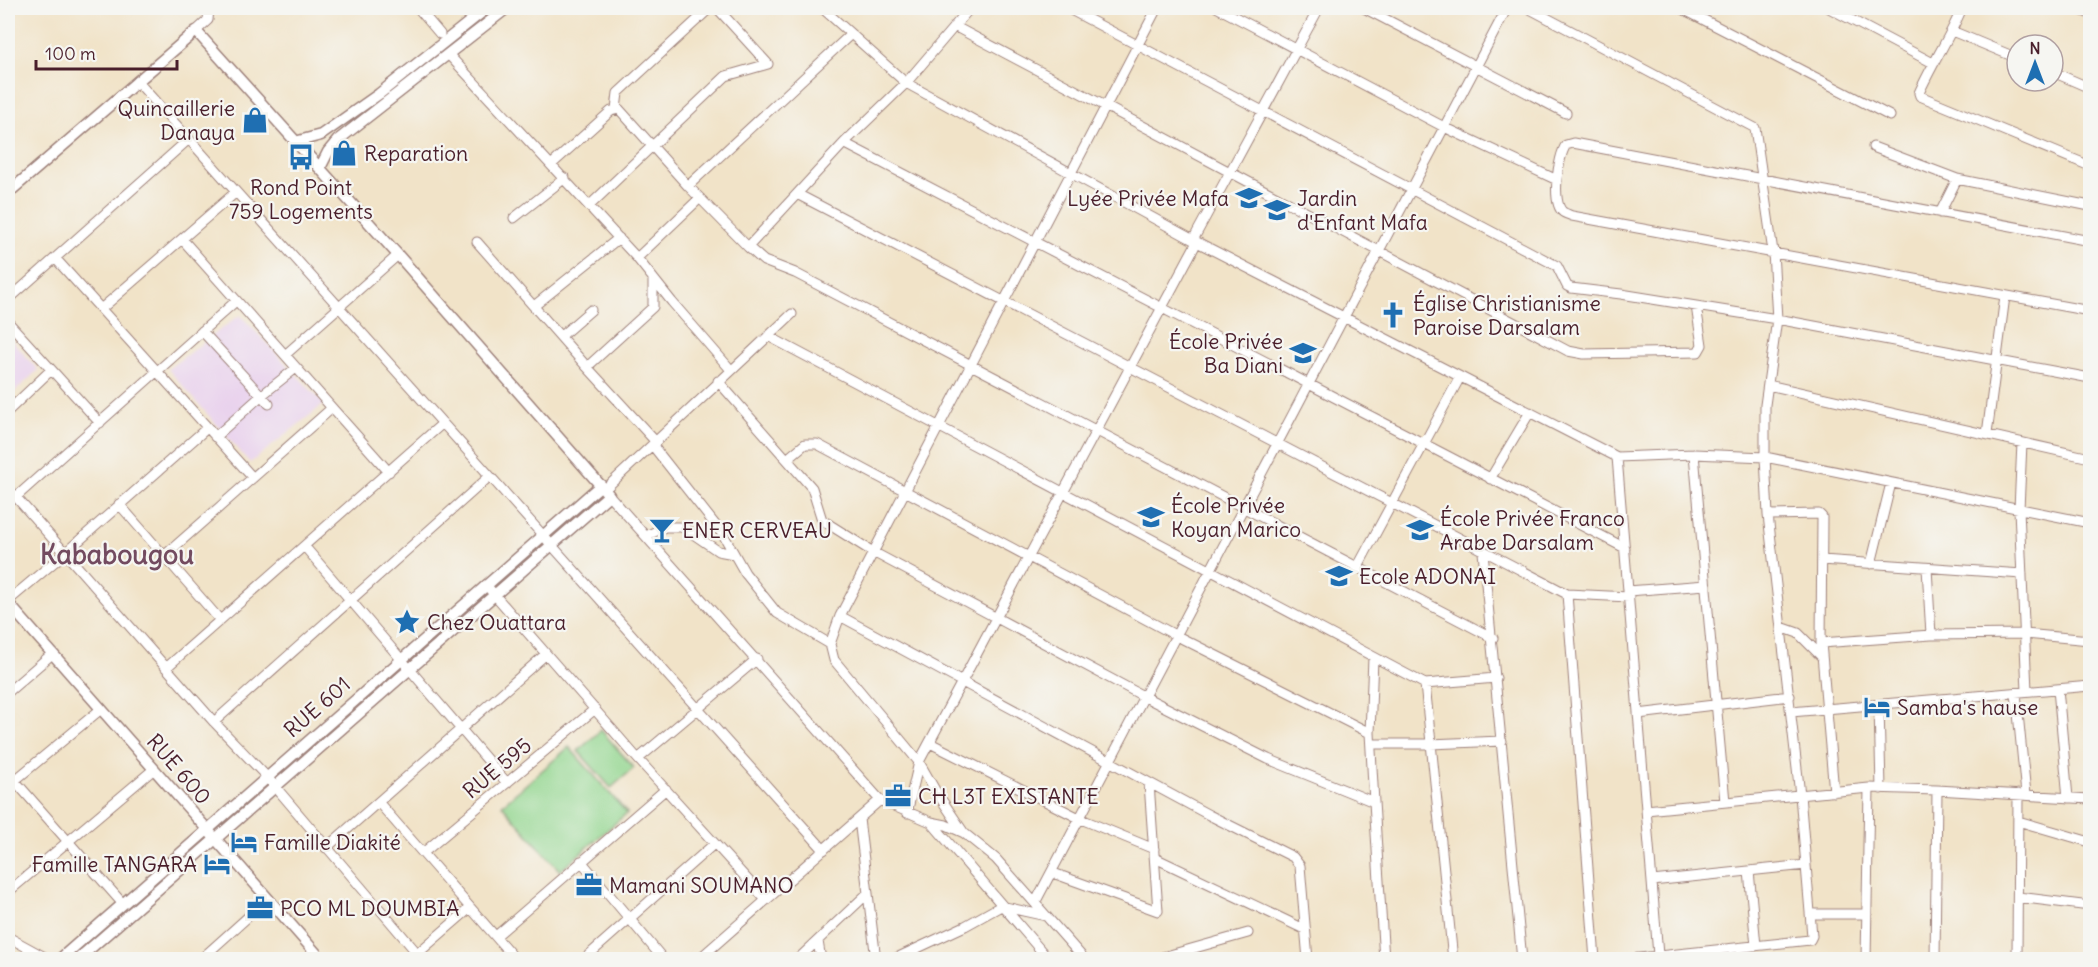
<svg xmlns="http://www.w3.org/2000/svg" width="2098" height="967" font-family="Delius,sans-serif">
  <rect width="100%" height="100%" fill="#f6f6f2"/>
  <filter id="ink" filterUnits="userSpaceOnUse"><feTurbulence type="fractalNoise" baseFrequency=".0167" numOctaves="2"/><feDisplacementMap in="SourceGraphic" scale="12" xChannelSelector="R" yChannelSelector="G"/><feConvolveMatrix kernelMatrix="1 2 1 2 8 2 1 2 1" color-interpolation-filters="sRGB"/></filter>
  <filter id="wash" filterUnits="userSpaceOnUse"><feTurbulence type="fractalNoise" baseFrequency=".008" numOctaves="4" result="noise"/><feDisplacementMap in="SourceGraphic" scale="24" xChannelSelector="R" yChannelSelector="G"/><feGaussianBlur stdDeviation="1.35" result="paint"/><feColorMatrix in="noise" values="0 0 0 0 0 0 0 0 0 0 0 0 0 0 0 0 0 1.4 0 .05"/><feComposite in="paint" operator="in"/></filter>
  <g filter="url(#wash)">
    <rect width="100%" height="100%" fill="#f1e3c8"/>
    <path fill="#e9d2ed" d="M240 315 324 404 250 463 168 369Z
      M8 336 38 370 8 398Z"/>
    <path fill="#93d68f" stroke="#6e7a5d" stroke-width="1.5" d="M601 730 634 768 611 788 578 751Z
      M569 747 627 813 560 871 502 805Z"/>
  </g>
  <g filter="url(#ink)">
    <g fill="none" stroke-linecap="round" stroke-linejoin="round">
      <g stroke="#9e817a" stroke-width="11">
        <path id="minor" d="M418 8 440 34
          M822 8 906 83 1197 242 1617 457 1694 454 1765 457 2090 523
          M970 8 906 83 844 143 748 247 764 261 795 273 1493 638
          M1067 8 1557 266 1567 286 1571 288 1621 294 1777 319 2090 378
          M1218 8 1444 127 1557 180
          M1364 8 1566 113
          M1528 8 1755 128 1773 252 1777 319 1765 405V457L1768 515 1800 795 1812 936 1810 940 1620 960
          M1681 8 1890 116
          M1829 8 1933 63
          M1962 8C1950 37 1932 64 1919 93L1920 96 2090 166
          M2075 8 2090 14
          M954 26 1568 351 1584 354 1698 352 1702 345 1696 306
          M196 31 208 20 209 8
          M1952 31 2017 58
          M448 54 637 258 672 302 731 370
          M2053 72 2090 88
          M137 81 824 850
          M616 109 618 93 710 8
          M844 143 1625 548
          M1873 147 1957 179 2090 206
          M551 165 611 111 619 109 688 186 748 247
          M688 186 851 34
          M797 194 1567 594 1629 597
          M589 206 726 76 768 64 717 8
          M1940 213 1957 179
          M514 218 565 178
          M182 239 389 472
          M1193 240 1319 8
          M2090 241 1573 143 1566 145C1558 156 1551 203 1563 212 1564 213 1570 215 1572 216L2090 311
          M477 242 587 367
          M55 258 253 478
          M637 258 700 198
          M653 278V307L587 367 656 442
          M8 300 189 139
          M534 306 619 238
          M101 309 236 192
          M8 322 100 423
          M202 331 269 404
          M561 336 591 310
          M768 336 1425 684 1496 678
          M285 355 398 255
          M718 381 812 488 822 520 873 552 1145 697 1268 759 1374 802 1384 960
          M1768 385 2090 458
          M8 411 51 370
          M1987 434 2005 296
          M215 437 262 395 296 368
          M2022 443 2019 509 2027 691
          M653 446 724 536 745 573 777 613 830 644
          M1694 454 1725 802
          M1617 457 1658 955
          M787 459 805 444H817L1177 636 1370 733
          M1490 479 1530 412
          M8 488 214 722 267 777 423 960
          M605 489 792 314
          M609 495 880 800 931 822 1049 960
          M16 497 236 301
          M119 504 220 620
          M1768 515 1819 514 1822 517 1821 643 1834 792
          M646 536 665 527H683L718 551 734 554
          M305 547 507 783
          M1483 552 1522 960
          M164 556 332 408
          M1822 560 2022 574
          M1871 564 1891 483
          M1357 568 1460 377
          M1927 568 1931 635
          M486 585 638 759 766 900
          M1628 591 1706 585
          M1567 594 1595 960
          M8 601 65 553 207 428
          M840 616 1209 815 1293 857 1300 866 1308 960
          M1781 627 1798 633 1822 657
          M1821 643 1931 635 2025 634 2090 640
          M1373 658 1370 733 1374 802
          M166 668 443 423
          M1425 684 1453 960
          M2058 689 2068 798
          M8 692 52 654
          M2016 693 2026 794
          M1879 705 1881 789
          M1791 712 2090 686
          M1638 714 1790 696
          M214 722 490 476
          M930 743 1081 819 1154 849
          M1371 744H1430L1502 741
          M638 759 757 659
          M8 773 123 904
          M8 786 101 709
          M379 803 516 960
          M1646 810 1869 788 1937 790 2090 799
          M907 813 919 762 1197 242
          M859 819 876 960
          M2018 821 2090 842
          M931 822 946 825 964 833 996 859 1085 960
          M964 833 935 790 919 762 834 660 830 644 840 616 1157 8
          M326 848 546 654
          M423 853 595 709
          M1155 858 1304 929
          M581 861 664 960
          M1749 871 1756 946
          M1053 873 1158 911 1149 783
          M1652 881 1806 865
          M8 892 154 769
          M2018 897 2090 906
          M1035 903 1507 8
          M1811 914H1867
          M496 936 666 789
          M8 937 50 960
          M818 941 821 960
          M2017 959 2018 794
          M200 960 268 899
          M410 960 470 908
          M583 960 714 844
          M698 960 880 800
          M797 960 867 894
          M892 960 965 926 1001 906 1046 916
          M1152 960 1248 933
          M1866 960 1869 788
          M1935 960 1937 790
          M1974 960H2017"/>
      </g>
      <g stroke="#9e817a" stroke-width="13">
        <path id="tertiary" d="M295 142 321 135 379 94 487 8
          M320 168 328 152 338 140 507 8
          M8 193 196 31 398 255 609 495 77 960
          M8 603 322 960
          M59 960 601 485"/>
      </g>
      <use href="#minor" stroke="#fff" stroke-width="9"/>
      <use href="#tertiary" stroke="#fff" stroke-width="10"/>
    </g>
  </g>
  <defs>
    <g id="shop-bare" transform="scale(2.07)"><path d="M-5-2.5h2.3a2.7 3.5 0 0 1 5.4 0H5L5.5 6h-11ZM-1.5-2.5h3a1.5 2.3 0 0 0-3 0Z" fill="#1f6fb2" stroke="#f6f6f2" stroke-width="2.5" paint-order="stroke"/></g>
    <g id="bus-bare" transform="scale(2.07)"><path d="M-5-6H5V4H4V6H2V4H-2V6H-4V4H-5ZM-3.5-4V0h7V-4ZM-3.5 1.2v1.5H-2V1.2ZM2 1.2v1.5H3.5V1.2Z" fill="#1f6fb2" stroke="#f6f6f2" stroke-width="2.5" paint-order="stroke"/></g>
    <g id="school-bare" transform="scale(2.07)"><path d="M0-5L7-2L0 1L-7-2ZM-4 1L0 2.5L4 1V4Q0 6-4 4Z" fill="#1f6fb2" stroke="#f6f6f2" stroke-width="2.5" paint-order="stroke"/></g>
    <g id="church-bare" transform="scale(2.07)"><path d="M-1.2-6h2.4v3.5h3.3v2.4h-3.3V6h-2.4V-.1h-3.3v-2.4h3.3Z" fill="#1f6fb2" stroke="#f6f6f2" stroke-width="2.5" paint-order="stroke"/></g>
    <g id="bar-bare" transform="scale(2.07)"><path d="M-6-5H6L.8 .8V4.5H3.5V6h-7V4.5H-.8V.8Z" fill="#1f6fb2" stroke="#f6f6f2" stroke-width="2.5" paint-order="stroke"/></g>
    <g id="sight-bare" transform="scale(2.07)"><path d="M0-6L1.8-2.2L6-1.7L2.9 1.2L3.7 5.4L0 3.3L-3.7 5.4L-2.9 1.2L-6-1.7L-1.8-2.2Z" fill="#1f6fb2" stroke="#f6f6f2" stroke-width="2.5" paint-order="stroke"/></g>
    <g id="hotel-bare" transform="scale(2.07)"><path d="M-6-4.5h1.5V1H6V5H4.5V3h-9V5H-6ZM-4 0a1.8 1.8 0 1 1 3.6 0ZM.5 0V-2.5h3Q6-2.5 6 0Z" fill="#1f6fb2" stroke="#f6f6f2" stroke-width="2.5" paint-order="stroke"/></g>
    <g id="office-bare" transform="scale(2.07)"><path d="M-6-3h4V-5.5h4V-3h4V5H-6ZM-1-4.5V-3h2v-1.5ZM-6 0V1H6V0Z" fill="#1f6fb2" stroke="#f6f6f2" stroke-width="2.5" paint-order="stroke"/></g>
  </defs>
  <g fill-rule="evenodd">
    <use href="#shop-bare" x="255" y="120"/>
    <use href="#shop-bare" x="344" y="153"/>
    <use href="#bus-bare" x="301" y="157"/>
    <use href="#school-bare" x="1249" y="198"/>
    <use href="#school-bare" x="1277" y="210"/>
    <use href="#church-bare" x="1393" y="315"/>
    <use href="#school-bare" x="1303" y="353"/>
    <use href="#school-bare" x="1151" y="517"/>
    <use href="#bar-bare" x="662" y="530"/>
    <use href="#school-bare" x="1420" y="530"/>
    <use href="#school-bare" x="1339" y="576"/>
    <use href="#sight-bare" x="407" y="622"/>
    <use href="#hotel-bare" x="1877" y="707"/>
    <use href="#office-bare" x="898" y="796"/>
    <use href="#hotel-bare" x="244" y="842"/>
    <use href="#hotel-bare" x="217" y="864"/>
    <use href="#office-bare" x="589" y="885"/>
    <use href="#office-bare" x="260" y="908"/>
  </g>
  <g text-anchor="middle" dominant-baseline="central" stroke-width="4.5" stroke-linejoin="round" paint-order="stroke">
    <g font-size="21" fill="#4a1f2b" stroke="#f6f6f2" text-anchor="start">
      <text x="235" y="108" text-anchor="end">Quincaillerie<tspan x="235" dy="24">Danaya</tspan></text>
      <text x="364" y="153">Reparation</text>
      <text x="301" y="187" text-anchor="middle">Rond Point<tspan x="301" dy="24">759 Logements</tspan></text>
      <text x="1229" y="198" text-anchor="end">Lyée Privée Mafa</text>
      <text x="1297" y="198">Jardin<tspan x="1297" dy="24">d'Enfant Mafa</tspan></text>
      <text x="1413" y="303">Église Christianisme<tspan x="1413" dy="24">Paroise Darsalam</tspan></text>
      <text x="1283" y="341" text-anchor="end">École Privée<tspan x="1283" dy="24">Ba Diani</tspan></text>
      <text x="1171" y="505">École Privée<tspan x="1171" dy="24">Koyan Marico</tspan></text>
      <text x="1440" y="518">École Privée Franco<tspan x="1440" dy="24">Arabe Darsalam</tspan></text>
      <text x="682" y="530">ENER CERVEAU</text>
      <text x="1359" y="576">Ecole ADONAI</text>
      <text x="427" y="622">Chez Ouattara</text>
      <text x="1897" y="707">Samba's hause</text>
      <text x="918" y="796">CH L3T EXISTANTE</text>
      <text x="264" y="842">Famille Diakité</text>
      <text x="197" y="864" text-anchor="end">Famille TANGARA</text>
      <text x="609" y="885">Mamani SOUMANO</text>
      <text x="280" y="908">PCO ML DOUMBIA</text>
    </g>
    <g font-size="21" fill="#4a1f2b" stroke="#f6f6f2">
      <text transform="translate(317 707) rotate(-41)">RUE 601</text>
      <text transform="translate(497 768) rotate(-40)">RUE 595</text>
      <text transform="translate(179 769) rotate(49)">RUE 600</text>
    </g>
    <g font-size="27" font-weight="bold" fill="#734b60" stroke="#f6f6f2">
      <text x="117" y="554">Kababougou</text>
    </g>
  </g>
  <rect width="2098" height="967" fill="none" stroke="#f6f6f2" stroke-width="30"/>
  <g transform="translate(2035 63)"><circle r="28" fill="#f6f6f2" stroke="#b1a0a2" stroke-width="1.5"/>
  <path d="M0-4.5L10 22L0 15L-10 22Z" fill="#1f6fb2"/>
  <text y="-9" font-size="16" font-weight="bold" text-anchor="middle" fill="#4a1f2b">N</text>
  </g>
  <path d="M36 60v9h141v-9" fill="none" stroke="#4a1f2b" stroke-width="3"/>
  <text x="45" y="60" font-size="18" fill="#4a1f2b" stroke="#f6f6f2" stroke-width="4.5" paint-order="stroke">100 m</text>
</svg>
